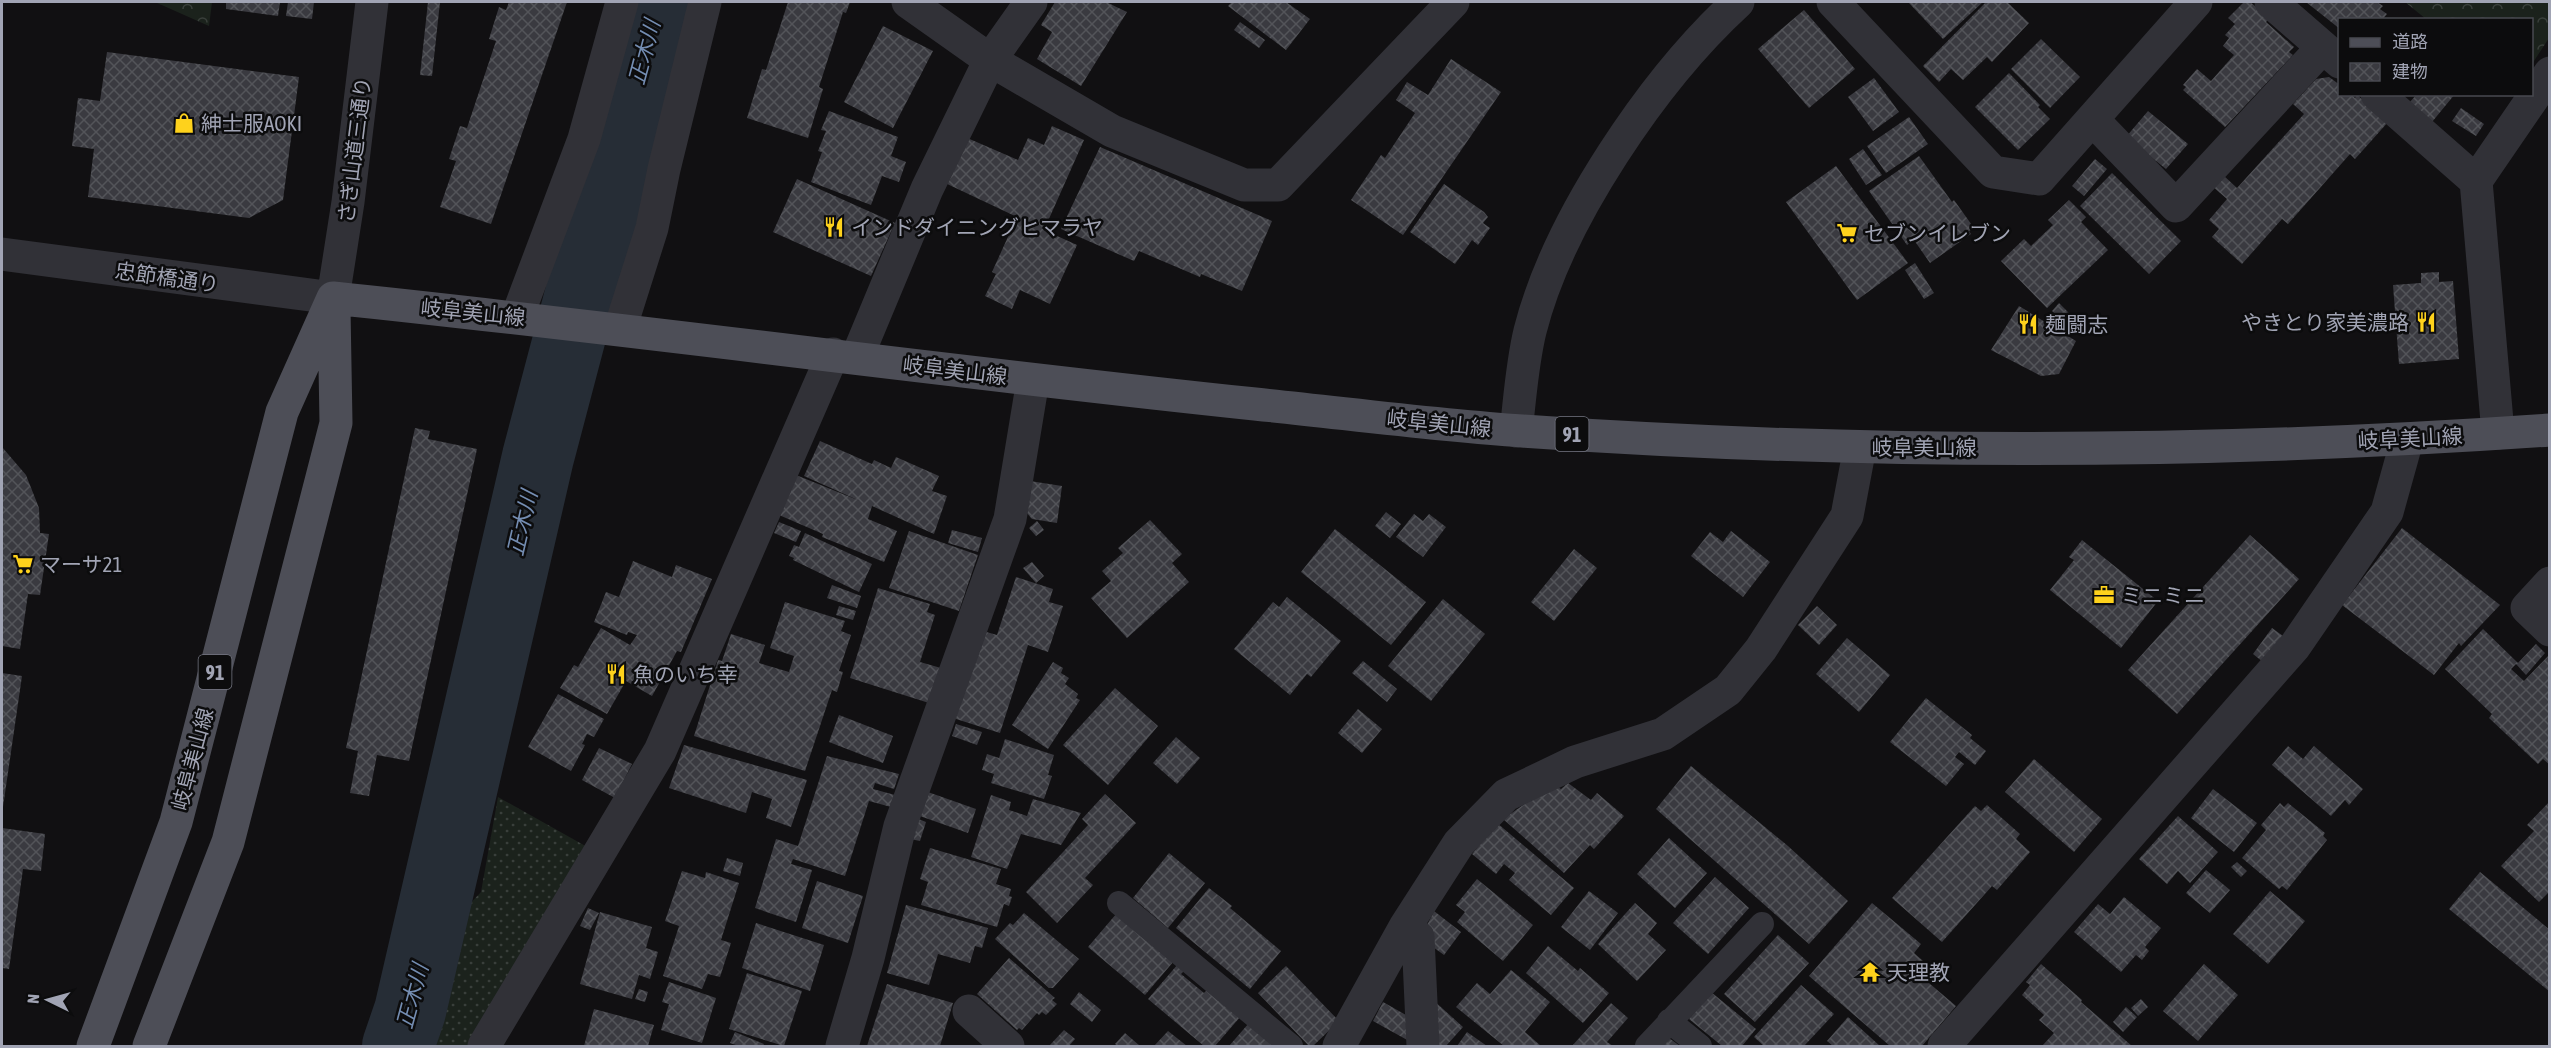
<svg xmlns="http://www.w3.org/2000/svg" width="2551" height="1048" font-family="'Asap Condensed','Noto Sans JP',sans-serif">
  <defs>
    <pattern id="grass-dots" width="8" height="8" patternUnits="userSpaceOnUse" patternTransform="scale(1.5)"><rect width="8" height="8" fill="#1b221c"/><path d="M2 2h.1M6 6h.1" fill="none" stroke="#393f3b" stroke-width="1.8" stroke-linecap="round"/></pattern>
    <pattern id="forest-crowns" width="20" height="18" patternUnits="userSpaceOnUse" patternTransform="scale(1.5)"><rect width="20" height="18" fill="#1b221c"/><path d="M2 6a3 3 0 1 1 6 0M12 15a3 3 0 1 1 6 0" fill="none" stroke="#393f3b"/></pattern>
    <pattern id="building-cross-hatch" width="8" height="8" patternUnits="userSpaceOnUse" patternTransform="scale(1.5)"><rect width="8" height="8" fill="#3a3a40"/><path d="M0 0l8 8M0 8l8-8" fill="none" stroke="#535459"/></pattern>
  </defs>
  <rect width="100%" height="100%" fill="#111012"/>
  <path fill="url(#grass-dots)" d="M498 797 589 848 474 1046H431L446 994 463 911 481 892Z"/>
  <path fill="url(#forest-crowns)" d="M155 2H212L209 26Z
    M2405 2H2549V38L2532 64V20L2426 19Z"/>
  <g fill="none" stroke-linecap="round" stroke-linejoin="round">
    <path stroke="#262d36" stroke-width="72" d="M398 1046 410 1011 538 457 658 2"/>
  </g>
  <path fill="url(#building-cross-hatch)" d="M226 2H280L278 16 226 9Z
    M288 2H314L312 19 286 16Z
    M428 2H440L432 76 420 75Z
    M509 2H567L491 224 440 207 456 161 449 159 460 126 467 128 496 41 489 39 499 7 506 10Z
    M788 2H850L846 13 843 12 819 87 823 89 808 138 747 118 762 69 766 70Z
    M1055 2H1106L1127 12 1081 86 1037 59 1052 32 1041 25Z
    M1232 2H1286L1310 19 1286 50 1228 6Z
    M1908 2H1983L1943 39Z
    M1986 2H2007L2029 23 1992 62 1987 57 1963 80 1951 69 1939 82 1923 66Z
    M2244 2H2250L2270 18 2266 22 2294 47 2289 52 2293 55 2225 127 2183 90 2186 87 2183 85 2197 69 2211 81 2234 55 2223 46 2229 38 2225 35 2235 24 2228 18Z
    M2306 2H2377L2383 6 2380 9 2387 14 2382 20H2340V29Z
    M1804 10 1855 69 1809 108 1758 49Z
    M1240 22 1265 40 1259 48 1234 30Z
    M883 26 933 51 893 128 844 102Z
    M2041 39 2080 77 2050 108 2011 69Z
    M107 52 299 77 283 200 249 218 88 197 94 149 72 146 78 98 100 101Z
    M1451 59 1501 92 1403 235 1351 200 1381 155 1385 158 1415 113 1396 100 1407 82 1428 95Z
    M2009 73 2040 105 2038 107 2050 119 2018 150 1975 107Z
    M2329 77 2340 85V94H2351L2355 98 2357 95 2389 121 2355 159 2350 154 2288 224 2282 219 2242 264 2212 237 2219 229 2209 220 2227 199 2212 186 2223 175 2237 188 2304 114 2293 104 2316 79Z
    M1874 78 1899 112 1873 131 1848 97Z
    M2417 94H2455L2432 122 2409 103Z
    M2461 108 2484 124 2476 136 2452 121Z
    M829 111 898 137 891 156 906 162 899 182 882 176 871 205 811 182 822 152 818 151 826 131 821 130Z
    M2148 111 2188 144 2166 169 2126 137Z
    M1909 117 1928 144 1886 173 1867 146Z
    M1052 126 1084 140 1044 230 1077 245 1050 304 1020 290 1012 309 985 296 996 274 992 272 1017 217 943 182 965 137 1018 160 1028 138 1044 145Z
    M1100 147 1272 221 1242 291 1201 274 1200 277 1139 251 1134 261 1061 229Z
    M1863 149 1882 175 1866 185 1849 159Z
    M1919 156 1952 202 1954 200 1974 228 1969 231 1971 234 1930 263 1914 240 1907 245 1869 191Z
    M2095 159 2107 169 2084 196 2072 186Z
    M1836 166 1908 263 1857 300 1786 202Z
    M2112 173 2181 241 2149 274 2080 206Z
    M797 179 895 223 871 276 773 232Z
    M1444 184 1484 212 1488 217 1483 223 1490 228 1478 245 1472 240 1455 264 1410 232Z
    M2069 200 2086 217 2081 222 2108 250 2047 308 2001 261 2024 239 2031 246 2053 225 2048 220Z
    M1915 263 1934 293 1924 299 1905 270Z
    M2439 272V282L2453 281 2459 359 2399 364 2393 285 2421 283V273Z
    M2059 303 2071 315 2065 322 2052 311Z
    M2019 306 2076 341 2059 374 2041 376 1991 350Z
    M415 428 430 431 428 439 477 449 409 761 377 755 369 796 350 793 358 751 346 748Z
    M820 441 872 464 874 460 891 468 896 457 939 476 932 491 947 496 934 534 872 506 868 519 897 531 884 562 822 537 823 534 779 515 796 475 860 501 804 476Z
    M2 447 26 475 39 508 40 533 49 534 40 595 28 594 20 649 2 646Z
    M1030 481 1062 486 1057 523 1032 519 1025 511Z
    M1386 512 1401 524 1390 538 1375 526Z
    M1414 514 1423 521 1429 514 1446 527 1423 557 1396 537Z
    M1150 520 1182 554 1172 563 1189 582 1127 638 1091 598 1111 581 1102 571 1123 553 1118 548Z
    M1037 521 1044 530 1036 536 1029 528Z
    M779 522 801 531 796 542 774 533Z
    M2402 528 2500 605 2461 646 2459 643 2434 675 2342 605Z
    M1335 529 1426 602 1391 645 1301 572Z
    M952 530 982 538 978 552 948 543Z
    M909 531 978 555 959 611 889 588Z
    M1731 531 1770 562 1743 597 1691 556 1710 532 1723 542Z
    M805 533 872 564 859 592 793 560 794 558 789 556 794 545 799 547Z
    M2250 535 2299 579 2177 714 2128 670Z
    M2082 540 2158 601 2121 648 2050 590 2074 560 2069 557Z
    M1574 549 1597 568 1554 621 1531 602Z
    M633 561 672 577 676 565 712 579 681 652 677 651 652 696 626 681 607 714 560 688 574 665 578 667 601 628 630 645 637 635 628 632 627 635 594 622 606 592 619 597Z
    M1032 562 1044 576 1036 583 1023 568Z
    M1016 577 1053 589 1049 602 1063 606 1048 652 1028 645 1000 733 953 718 983 631 997 635Z
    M832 585 861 596 857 608 827 598Z
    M878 588 930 604 927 612 935 615 920 662 941 668 929 703 850 678Z
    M1287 597 1341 641 1311 677 1307 674 1290 695 1234 649 1273 602 1279 607Z
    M1443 599 1485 634 1431 701 1388 666Z
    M785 602 845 621 841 631 851 635 839 671 843 672 837 692 832 690 805 771 694 736 718 660 722 661 731 634 765 645 759 663 789 672 794 656 770 648Z
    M839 606 856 611 853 620 836 615Z
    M1817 606 1837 625 1819 645 1798 625Z
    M2272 628 2283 636 2263 662 2253 654Z
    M2483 629 2518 663 2536 644 2545 653 2526 675 2516 664 2511 669 2524 681 2550 654V765L2543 759 2538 764 2489 718 2492 714 2445 669Z
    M1847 638 1890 675 1859 712 1816 674Z
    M1363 661 1397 689 1387 702 1352 673Z
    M1053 662 1063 668 1061 673 1069 678 1065 684 1078 694 1076 698 1080 700 1048 749 1012 725Z
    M2 673 22 676 3 807H2Z
    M1115 688 1158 726 1108 785 1063 745Z
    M558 694 604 719 594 737 587 734 582 744 585 745 571 771 528 747Z
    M1926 698 1972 735 1970 738 1986 751 1975 765 1959 752 1955 757 1964 764 1946 786 1890 742Z
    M1358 709 1382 729 1362 753 1338 733Z
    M839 715 893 736 883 763 829 742Z
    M956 724 982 732 977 745 952 736Z
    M1176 737 1200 758 1177 784 1153 763Z
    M1005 739 1054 755 1048 775 1052 776 1044 799 991 783 994 774 982 770 987 754 999 758Z
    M684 745 807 780 791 827 766 818 772 799 752 792 746 813 669 788Z
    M2288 746 2303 759 2314 746 2363 789 2349 805 2345 800 2331 816 2272 765Z
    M599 748 632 764 615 798 582 780Z
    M827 756 899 774 894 789 875 783 873 789 895 795 891 807 869 801 845 876 793 859 791 864 812 870 796 922 755 908 776 839 798 846Z
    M2034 759 2102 819 2074 852 2005 792Z
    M1691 766 1788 846 1848 901 1809 944 1656 809Z
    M1568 783 1591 800 1597 793 1624 816 1594 849 1590 845 1564 873 1503 819 1553 784 1561 789Z
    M2213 789 2257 823 2234 852 2191 818Z
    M925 791 976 809 968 833 917 815Z
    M1105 794 1136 823 1085 878 1093 885 1057 923 1026 892 1088 825 1082 819Z
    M991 795 1011 802 1009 810 1027 816 1033 799 1081 813 1061 845 1021 834 1007 869 971 857Z
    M2550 801V891L2539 902 2501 866 2534 831 2527 825Z
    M2280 803 2284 807 2288 803 2325 833 2323 836 2327 840 2287 890 2282 886 2279 889 2242 858 2266 830 2261 825Z
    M1987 805 2020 834 2016 839 2030 852 1997 890 1992 886 1942 942 1892 898 1975 806 1981 811Z
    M2178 816 2218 852 2190 883 2178 871 2167 884 2139 859Z
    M916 818 926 822 920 841 910 839Z
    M1497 823 1574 888 1551 915 1509 880 1515 873 1504 864 1496 874 1472 854Z
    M2 828 45 834 41 871 23 869 9 969 2 968Z
    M1669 838 1707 873 1675 908 1637 874Z
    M930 848 1001 869 996 884 1011 889 1009 896 1012 897 1009 906 1004 904 997 927 921 905 928 882 920 879Z
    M1169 853 1205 883 1168 928 1133 898Z
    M727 858 743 863 740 876 723 871Z
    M2237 862 2247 871 2241 877 2231 867Z
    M2206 870 2230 890 2210 913 2186 893Z
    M682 871 705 878 706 872 739 883 721 940 731 943 720 977 708 974 702 989 663 976 679 926 665 921Z
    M2480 872 2550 930V992L2449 909Z
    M1715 877 1749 908 1708 954 1673 923Z
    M1477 879 1533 925 1503 961 1457 922 1465 912 1456 905Z
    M817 881 863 896 848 943 802 928Z
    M1209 888 1232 906 1230 908 1281 951 1250 989 1176 928Z
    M1589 891 1618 913 1590 950 1561 927Z
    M2270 891 2305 921 2268 964 2233 934Z
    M2124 897 2161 928 2145 947 2149 951 2142 960 2136 955 2121 972 2074 932 2098 904 2110 914Z
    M1635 903 1657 923 1648 934 1666 950 1637 981 1598 944Z
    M1872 903 1921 944 1914 953 1931 968 1923 978 1956 1006 1922 1046H1890L1809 976Z
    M906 905 988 928 982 948 975 946 970 963 938 954 929 985 887 973Z
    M588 908 599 913 590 930 580 926Z
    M1434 911 1461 932 1444 955 1426 942 1427 925Z
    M600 912 652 927 646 948 658 952 650 979 639 975 632 999 580 984Z
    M1024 913 1079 959 1053 988H1049L995 939 1010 923 1013 925Z
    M1117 913 1174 961 1145 995 1088 947Z
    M756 923 824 945 810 991 742 968Z
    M1778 935 1809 963 1755 1022 1724 994Z
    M1548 946 1578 971 1580 968 1609 993 1583 1023 1526 973Z
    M1009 958 1055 998 1052 1000 1057 1004 1046 1015 1042 1012 1039 1015 1037 1013 1022 1030 1019 1028 1017 1030 977 994Z
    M1178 964 1185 970 1181 974 1204 993 1208 989 1241 1016 1215 1046H1204L1148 999Z
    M2041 964 2082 1000 2081 1002 2132 1046H2042L2054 1033 2039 1020 2044 1015 2022 995 2030 985 2026 982Z
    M2204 964 2238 995 2198 1041 2163 1011Z
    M1286 966 1339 1021 1313 1046H1309L1258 993Z
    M1511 970 1550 1002 1525 1032 1541 1046H1504L1456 1007 1477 983 1490 994Z
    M747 973 802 991 784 1046 729 1029Z
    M669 982 716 998 702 1043 661 1030 669 1004 662 1002Z
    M887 984 953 1003 940 1046H867Z
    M1801 985 1834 1014 1804 1046H1764L1754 1037Z
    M639 989 648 992 645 1002 635 999Z
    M1079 992 1101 1010 1092 1022 1070 1004Z
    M1711 992 1756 1029 1742 1046H1722L1689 1019Z
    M1432 999 1463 1027 1446 1046H1433Z
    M2141 999 2148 1007 2138 1016 2131 1008Z
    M1383 1002 1413 1019 1409 1041 1373 1021Z
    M1611 1003 1628 1018 1607 1042 1613 1046H1572Z
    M2126 1007 2137 1017 2123 1032 2113 1022Z
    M594 1009 654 1025 648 1046H584Z
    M1848 1017 1880 1046H1833L1827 1041Z
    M1249 1023 1277 1046H1229Z
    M1064 1030 1075 1039 1069 1046H1049Z
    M1168 1031 1187 1046H1154Z
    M735 1032 764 1044 763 1046H739L730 1043Z
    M1467 1032 1487 1046H1457Z
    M1125 1033 1140 1046H1118L1115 1044Z
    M1669 1038 1680 1046H1662Z"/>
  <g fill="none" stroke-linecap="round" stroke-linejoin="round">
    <path stroke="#313137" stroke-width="24" d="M1119 903 1291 1046
      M1669 1021 1700 1046
      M1647 1046 1762 924"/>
    <path stroke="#313137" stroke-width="33" d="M908 2 990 60 1112 131 1244 185H1278L1453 2
      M1833 2 1993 172 2039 179 2196 2
      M2271 2 2340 62
      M2377 94 2476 181
      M2092 119 2176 206 2323 47
      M517 317 584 139 622 2
      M620 329 652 228 664 169 705 2
      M857 357 927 189 990 60 1031 2
      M2498 433 2476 181 2550 73
      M2550 583 2527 608 2550 630
      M1405 927 1418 937 1423 1046
      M969 1011 1008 1046
      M484 1046 660 751 833 354
      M842 1046 868 958 900 826 1010 519 1033 380
      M1339 1046 1405 927 1459 843 1506 795 1575 762 1663 734 1728 690 1761 649 1847 516 1860 447
      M1944 1046 2295 646 2387 512 2407 440"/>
    <path stroke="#313137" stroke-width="33" d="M2 254 333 298 348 202 372 2
      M1516 431C1520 398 1522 364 1530 331 1558 220 1654 79 1738 2"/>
    <path stroke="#4d4e57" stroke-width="33" d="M333 298C641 330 948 372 1255 404 1344 413 1433 425 1522 431 1863 455 2208 454 2550 430
      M93 1046 176 822 282 412 333 298
      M149 1046 228 842 336 423 334 309"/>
  </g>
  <defs>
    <g id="shop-bare" transform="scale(1.62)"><path d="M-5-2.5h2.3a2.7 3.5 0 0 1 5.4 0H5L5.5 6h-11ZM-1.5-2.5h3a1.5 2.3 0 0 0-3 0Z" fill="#fed21c" stroke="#0c0c0d" stroke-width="2.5" paint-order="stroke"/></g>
    <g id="restaurant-bare" transform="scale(1.62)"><path d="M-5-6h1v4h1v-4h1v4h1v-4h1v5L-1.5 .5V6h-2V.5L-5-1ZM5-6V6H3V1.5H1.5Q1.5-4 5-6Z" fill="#fed21c" stroke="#0c0c0d" stroke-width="2.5" paint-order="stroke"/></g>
    <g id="supermarket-bare" transform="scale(1.62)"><path d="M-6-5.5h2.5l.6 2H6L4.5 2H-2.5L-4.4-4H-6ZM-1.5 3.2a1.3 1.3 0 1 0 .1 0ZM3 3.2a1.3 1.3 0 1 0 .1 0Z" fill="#fed21c" stroke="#0c0c0d" stroke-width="2.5" paint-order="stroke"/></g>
    <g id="office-bare" transform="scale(1.62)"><path d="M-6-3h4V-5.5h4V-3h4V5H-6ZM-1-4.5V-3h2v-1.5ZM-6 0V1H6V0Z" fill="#fed21c" stroke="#0c0c0d" stroke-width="2.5" paint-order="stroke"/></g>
    <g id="temple-bare" transform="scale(1.62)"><path d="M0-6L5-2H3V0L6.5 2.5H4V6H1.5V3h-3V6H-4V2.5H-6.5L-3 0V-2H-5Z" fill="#fed21c" stroke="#0c0c0d" stroke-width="2.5" paint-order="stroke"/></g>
  </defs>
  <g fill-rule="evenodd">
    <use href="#shop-bare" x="184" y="123"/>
    <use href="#restaurant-bare" x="834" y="227"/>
    <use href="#supermarket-bare" x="1847" y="233"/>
    <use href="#restaurant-bare" x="2426" y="322"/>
    <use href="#restaurant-bare" x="2028" y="324"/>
    <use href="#supermarket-bare" x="23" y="564"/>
    <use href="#office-bare" x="2104" y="595"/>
    <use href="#restaurant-bare" x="616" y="674"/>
    <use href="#temple-bare" x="1870" y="972"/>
  </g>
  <g text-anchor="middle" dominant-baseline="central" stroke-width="5" stroke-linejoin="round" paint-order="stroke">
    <g fill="#0c0c0d" stroke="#747682" stroke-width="1.5">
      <rect x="1555.5" y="417" width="33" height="34" rx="4.5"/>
      <rect x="198.5" y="655" width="33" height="34" rx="4.5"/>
    </g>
    <g font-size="20" font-weight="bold" fill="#a1a4b4">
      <text x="1572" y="434">91</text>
      <text x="215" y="672">91</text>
    </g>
    <g font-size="21" fill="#a1a4b4" stroke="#0c0c0d" text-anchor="start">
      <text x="201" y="123">紳士服AOKI</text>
      <text x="851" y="227">インドダイニングヒマラヤ</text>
      <text x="1864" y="233">セブンイレブン</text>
      <text x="2409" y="322" text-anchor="end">やきとり家美濃路</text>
      <text x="2045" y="324">麺闘志</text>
      <text x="40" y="564">マーサ21</text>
      <text x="2121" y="595">ミニミニ</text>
      <text x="633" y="674">魚のいち幸</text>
      <text x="1887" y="972">天理教</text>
    </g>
    <g font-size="21" fill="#a1a4b4" stroke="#0c0c0d">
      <text transform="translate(354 150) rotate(-83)">さぎ山道三通り</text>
      <text transform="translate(167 277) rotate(8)">忠節橋通り</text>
      <text transform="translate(473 312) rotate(6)">岐阜美山線</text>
      <text transform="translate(955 370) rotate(7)">岐阜美山線</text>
      <text transform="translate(1439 423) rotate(6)">岐阜美山線</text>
      <text transform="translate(2410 438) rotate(-3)">岐阜美山線</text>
      <text x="1924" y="447">岐阜美山線</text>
      <text transform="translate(192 759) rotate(-75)">岐阜美山線</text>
    </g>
    <g font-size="22" font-style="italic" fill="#748db2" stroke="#0c0c0d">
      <text transform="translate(644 52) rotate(-75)">正木川</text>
      <text transform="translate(522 523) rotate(-77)">正木川</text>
      <text transform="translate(412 996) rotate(-75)">正木川</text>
    </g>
  </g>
  <rect width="2551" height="1048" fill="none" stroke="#a1a4b4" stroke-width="6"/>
  <rect x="2338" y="18" width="195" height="78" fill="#0c0c0d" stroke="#484950" stroke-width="1.5"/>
  <rect x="2350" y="38" width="30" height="9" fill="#4d4e57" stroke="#484950" stroke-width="1.5"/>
  <text x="2392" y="48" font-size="18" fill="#a1a4b4">道路</text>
  <rect x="2350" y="63" width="30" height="18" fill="url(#building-cross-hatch)" stroke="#484950" stroke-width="1.5"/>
  <text x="2392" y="78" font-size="18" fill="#a1a4b4">建物</text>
  <g transform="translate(48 1000) rotate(275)" stroke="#0c0c0d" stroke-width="4.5" paint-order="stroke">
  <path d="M0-4.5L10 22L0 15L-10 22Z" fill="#a1a4b4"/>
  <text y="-9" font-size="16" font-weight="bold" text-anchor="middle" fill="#a1a4b4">N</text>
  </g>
</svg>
